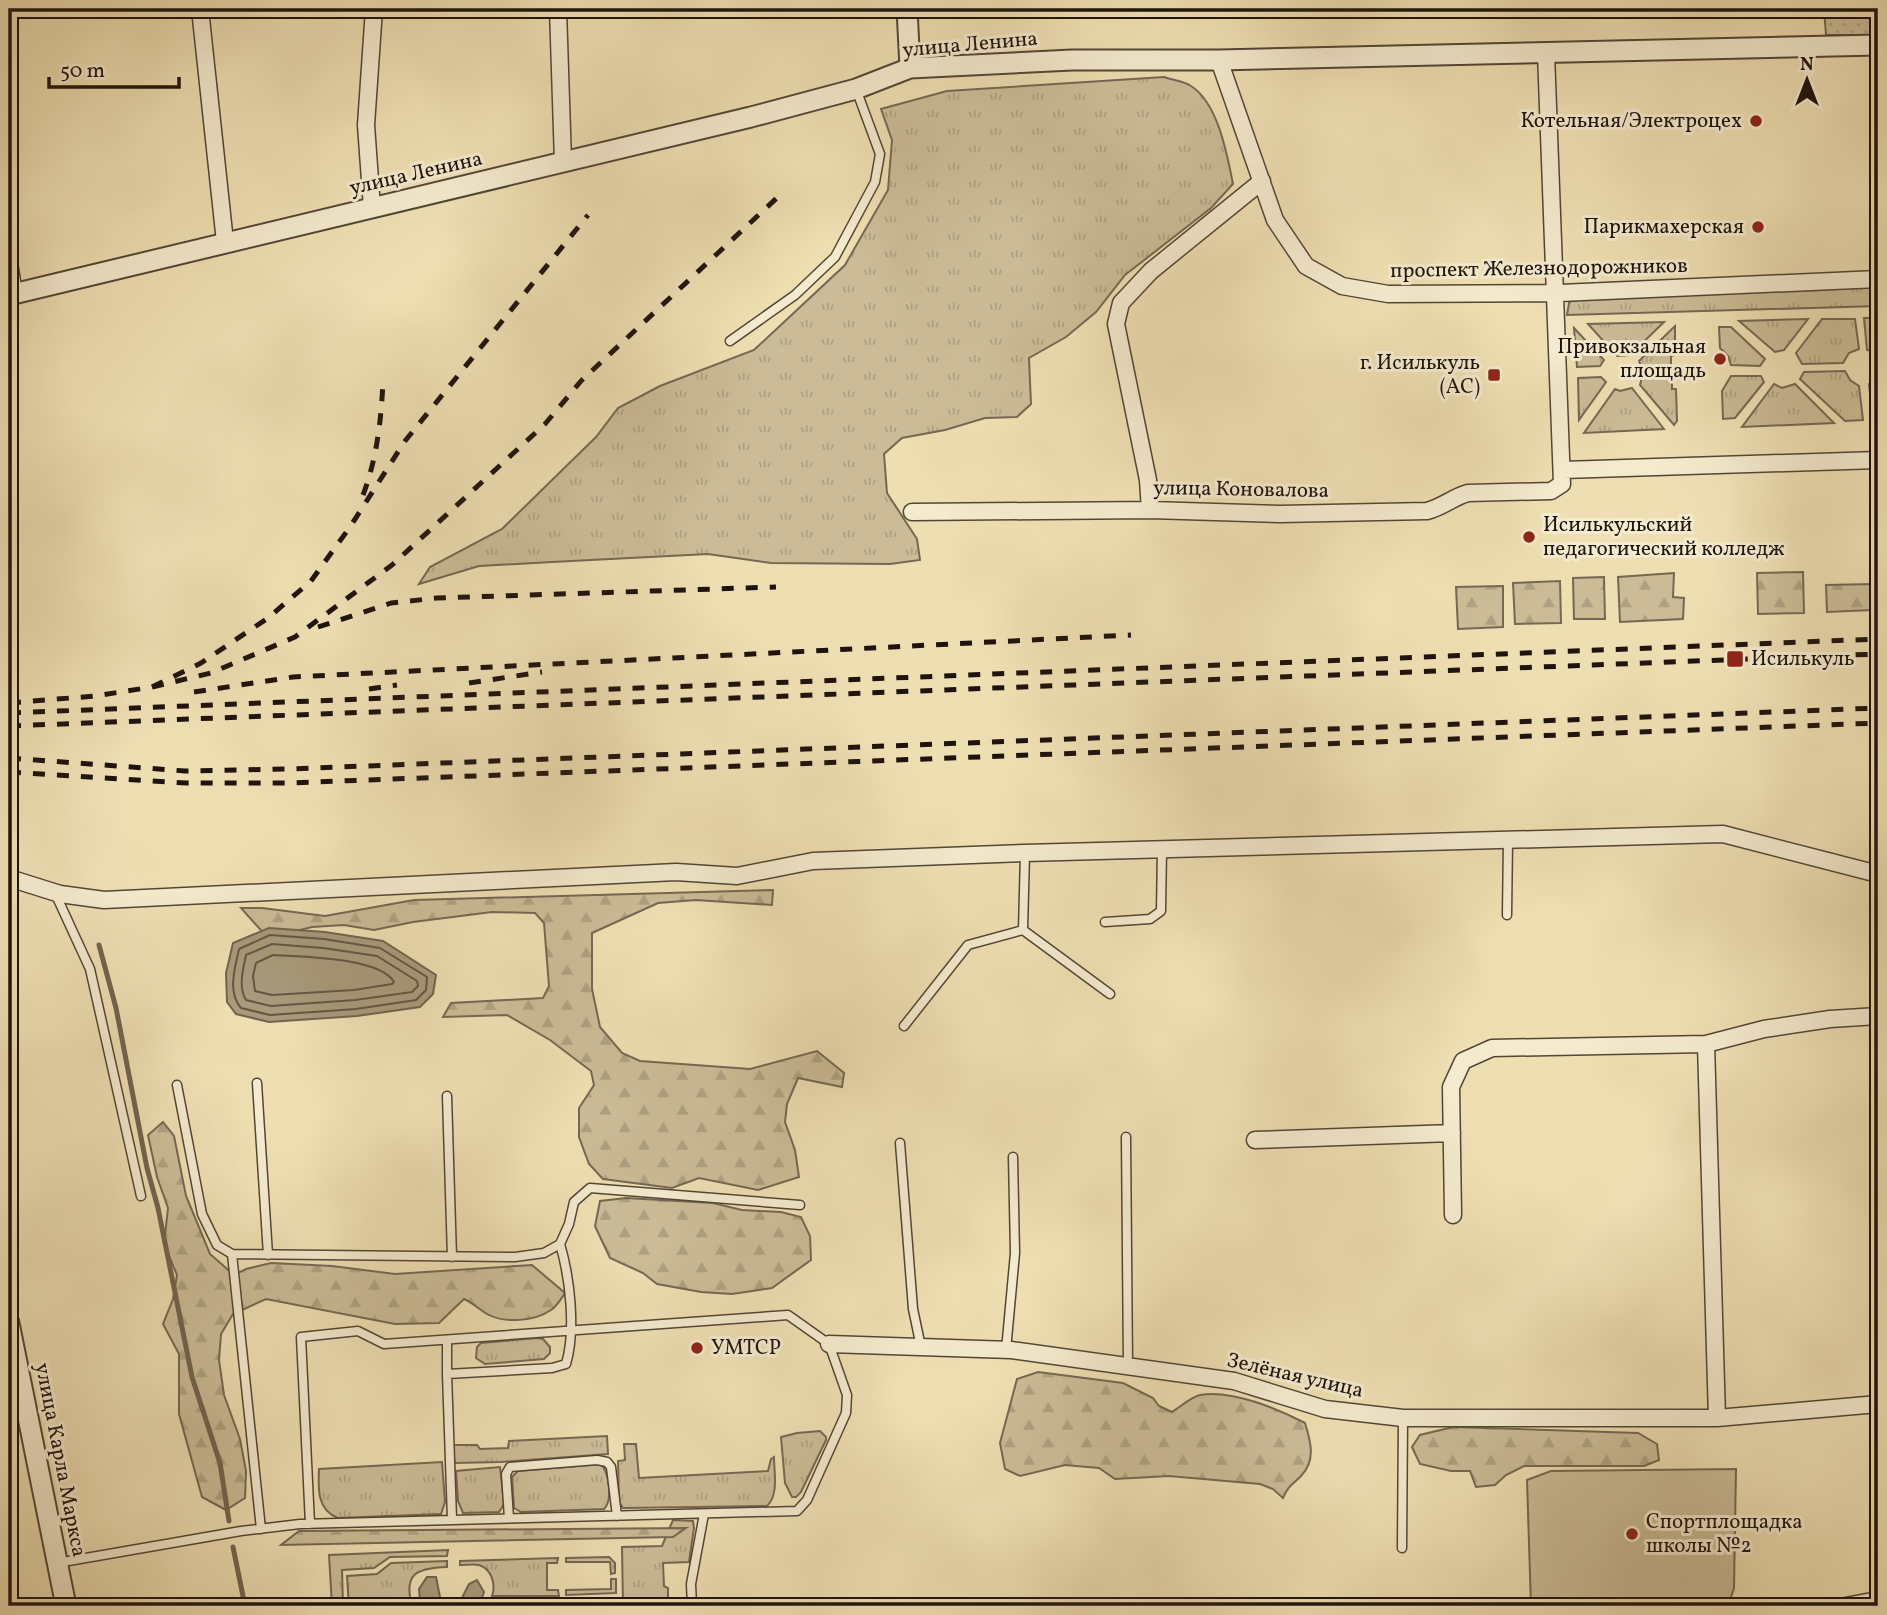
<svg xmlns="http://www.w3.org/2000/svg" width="1887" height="1615" font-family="Vollkorn,serif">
  <defs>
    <pattern id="grass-tufts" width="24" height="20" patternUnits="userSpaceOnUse" patternTransform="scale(1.75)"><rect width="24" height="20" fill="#cbbc97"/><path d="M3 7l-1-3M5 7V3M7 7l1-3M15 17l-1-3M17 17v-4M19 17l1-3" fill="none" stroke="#aea181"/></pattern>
    <pattern id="forest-firs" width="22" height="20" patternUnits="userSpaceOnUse" patternTransform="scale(1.75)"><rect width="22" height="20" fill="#cbbc97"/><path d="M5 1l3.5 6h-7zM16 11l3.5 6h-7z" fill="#aea181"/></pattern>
    <pattern id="park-dots" width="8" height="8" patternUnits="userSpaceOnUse" patternTransform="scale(1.75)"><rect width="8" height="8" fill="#cbbc97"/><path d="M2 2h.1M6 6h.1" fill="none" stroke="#aea181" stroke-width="1.8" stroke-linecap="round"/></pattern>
  </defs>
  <rect width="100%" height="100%" fill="#eedfb3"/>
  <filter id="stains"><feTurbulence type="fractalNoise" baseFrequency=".00286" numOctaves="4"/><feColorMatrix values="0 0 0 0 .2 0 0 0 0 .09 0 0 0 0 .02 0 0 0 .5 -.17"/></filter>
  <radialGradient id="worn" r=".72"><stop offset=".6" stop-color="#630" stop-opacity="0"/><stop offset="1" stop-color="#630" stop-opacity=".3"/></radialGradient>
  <path fill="url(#grass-tufts)" stroke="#756852" stroke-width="2" d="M1164 77C1172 80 1184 81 1191 86 1218 103 1227 154 1233 184L1211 208 1125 275 1096 312 1066 337 1029 358 1031 404 1017 417 985 418 945 430 902 438 884 454 887 493 917 539 920 560 890 564 771 563 708 554 552 562 479 566 419 584 430 567 502 529 596 437 618 408 660 386 754 350 845 265 888 190 892 140 881 109 947 91Z
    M1878 287V306L1567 315 1569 303 1577 296Z
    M1864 318H1878V345L1872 351 1867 350Z
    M1808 319 1784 350 1775 352 1739 321Z
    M1822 319H1855L1859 349 1849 353 1843 363 1802 364 1796 353Z
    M1664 322 1630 355 1617 356 1588 324Z
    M1675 326V355L1671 356V366H1641L1639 361Z
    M1719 327H1731L1765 359 1760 366 1731 365 1728 356 1720 348Z
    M1574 328 1604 360 1600 366 1577 367Z
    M1845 371 1850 380 1859 386 1863 420 1845 421 1800 379 1804 372Z
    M1672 376V389H1676L1677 421 1674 425 1640 385 1642 377Z
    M1731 376H1761L1764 382 1735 418 1723 419 1722 391Z
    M1601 377 1606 382 1579 420 1578 378Z
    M1873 382 1878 387V421H1873L1869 384Z
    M1774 384 1782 388 1795 384 1834 423 1742 427Z
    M1632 388 1664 429 1584 433 1615 389 1620 391Z
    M537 1338 543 1339 550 1347V1353L544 1359 485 1364 476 1358 477 1347 481 1343Z
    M820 1431 826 1437V1440L801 1492 796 1497H792L785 1483 781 1437 797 1433Z
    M607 1436 608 1454 501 1462 454 1463V1445H477L480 1449 508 1448 509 1441Z
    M624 1444H636L639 1478 768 1471 771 1459 774 1457C774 1472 779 1495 767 1506L623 1508 619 1502 618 1461 625 1460Z
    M442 1462 445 1502 441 1514 338 1518C317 1510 318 1489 319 1469Z
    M601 1464C609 1473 613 1500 604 1509L521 1512 514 1508 512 1477 518 1471Z
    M500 1467 504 1504 499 1512 463 1513 458 1501 456 1471Z
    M673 1520 693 1521 694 1528 689 1562 663 1563 664 1586 668 1588V1606H623L622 1547 662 1546Z
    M448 1550 447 1556 390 1557 374 1568 342 1570 343 1606H332L329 1555Z
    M609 1557 615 1563V1573L611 1574 610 1562H566V1558Z
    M558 1558 557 1563H547V1590H558L559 1596H492C496 1585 492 1569 479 1565 474 1564 465 1565 460 1565V1561Z
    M447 1561V1567C417 1568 403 1573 412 1606H349L347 1576 377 1574 391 1563Z
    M611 1579H616V1593L566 1595V1590L611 1589Z
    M616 1601V1606H490L492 1603Z"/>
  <path fill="url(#forest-firs)" stroke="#756852" stroke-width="2" d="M1803 572 1804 613 1758 614 1757 573Z
    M1674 573 1673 597 1684 598 1683 619 1620 622 1618 577Z
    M1604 577 1605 619H1574L1573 578Z
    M1560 581 1561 623 1515 624 1513 583Z
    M1872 584V610L1827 612 1826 585Z
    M1503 586V627L1458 629 1456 587Z
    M773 890 772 905 696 900 658 903 592 933V989L600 1027 622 1053 640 1061 750 1069 817 1051 844 1073 842 1087 798 1078 787 1104 785 1122 795 1150 799 1177 758 1190 699 1178 672 1188 603 1179 589 1164 579 1137V1108L594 1085 591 1071 550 1040 507 1015 443 1017 451 1003 543 998 549 986 544 923 535 913 492 912 413 922 374 930 344 925 312 927 268 938 241 908H262L325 916 414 900Z
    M163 1122 174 1136 186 1196 210 1254 234 1275 246 1269 271 1263 332 1266 395 1274 532 1265 565 1293C561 1299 557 1306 551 1310 535 1321 505 1324 487 1314 479 1309 473 1303 464 1299L439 1323 395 1324 266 1299 233 1314 221 1334 219 1360 224 1395 240 1439 246 1471 245 1498 226 1510 202 1497 179 1414V1354L163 1324 173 1299 177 1275 164 1244 168 1208 157 1177 148 1135Z
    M626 1198 713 1203 742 1210 781 1212 801 1217 810 1236 811 1260 772 1288 732 1294 701 1292 657 1284 643 1273 610 1258 595 1226 600 1201Z
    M1038 1372 1123 1383 1153 1398 1159 1406 1172 1412C1180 1407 1191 1397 1200 1395 1231 1389 1278 1409 1305 1423 1311 1442 1316 1461 1301 1476 1293 1484 1287 1487 1283 1498L1273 1489 1260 1484 1169 1476 1115 1479 1099 1468 1065 1465 1020 1476 1005 1469 1000 1443 1017 1379Z
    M1453 1427 1638 1433 1657 1444 1659 1460 1644 1466H1524L1506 1475 1495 1485 1476 1487 1470 1471H1451L1420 1464 1412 1447 1420 1435Z
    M686 1528 673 1537 281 1545 299 1531Z"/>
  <path fill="url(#park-dots)" stroke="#756852" stroke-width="2" d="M1824 9H1878V35H1826Z"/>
  <path fill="#cbbc97" stroke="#756852" stroke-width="2" d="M1736 1469 1734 1588 1728 1606H1531L1527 1480 1551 1471Z"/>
  <path fill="#a89a7b" stroke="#71644f" stroke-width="2" d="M269 928 325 932 383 941 436 975 433 994 420 1007 357 1016 269 1022 236 1014 227 1002 226 973 233 943Z
    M427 1577H436L440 1597 451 1604 460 1602 469 1584 477 1580 484 1592 479 1606H423L420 1602 419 1589Z"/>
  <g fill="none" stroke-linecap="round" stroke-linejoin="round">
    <path stroke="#645644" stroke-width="2" d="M270 935 324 939 380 948 427 977 426 990 416 1000 356 1009 270 1015 241 1008C227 992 235 968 239 949Z
      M272 944 323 948 377 956 417 981 418 986 412 992 355 1000 271 1006 246 1000C238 987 243 970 246 955Z
      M273 955C301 957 380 957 394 982L392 984 354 990 272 995 255 991 253 976 256 963Z"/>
    <path stroke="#71644f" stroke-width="5" d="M99 945 116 1008 147 1168 158 1208 192 1377 220 1463 229 1521
      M233 1547 245 1606"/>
    <g stroke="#534636" stroke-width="11">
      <path id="service" d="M730 341 795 295 835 257 875 182 880 154 856 89
        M55 893 90 969 141 1196
        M1507 915 1508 839
        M1105 922 1150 919 1161 911 1162 850
        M1023 930 1025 853
        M904 1026 968 945 1023 930 1110 994
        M257 1083 268 1255
        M177 1085 202 1214 217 1245 232 1254 261 1529
        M447 1096 452 1257
        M1126 1137 1128 1366
        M900 1143 913 1309 921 1347
        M232 1254 515 1257 544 1253 560 1244 569 1224 574 1202 590 1188 800 1205
        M447 1340V1374L552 1368 566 1364C576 1330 570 1278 560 1244
        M1006 1350 1015 1253 1013 1157
        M447 1374 452 1519
        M509 1518 506 1474 510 1467 597 1460 607 1462 611 1467 617 1516
        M1402 1548 1403 1418
        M57 1563 241 1531 300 1524 797 1511 807 1500 846 1413 847 1395 829 1344 788 1315 384 1344 358 1331 301 1337 310 1524
        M692 1606 691 1584 704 1514
        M1825 1606 1878 1596"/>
    </g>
    <g stroke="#534636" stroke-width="19">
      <path id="minor" d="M200 9 225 242
        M558 9 563 162
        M1219 60 1275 220 1306 266 1342 286 1388 294 1560 293 1878 279
        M372 208 366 125 374 9
        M9 263 14 293
        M1563 470 1878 460
        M1150 510 1148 480 1116 324 1121 303 1151 271 1262 181
        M912 512 1150 510 1280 514 1427 511C1443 507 1453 497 1468 493L1551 491 1562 484 1546 53
        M9 878 60 894 104 900 676 872 737 876 813 861 1025 853 1723 834 1878 874
        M1706 1044 1717 1418
        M1255 1140 1452 1133
        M1453 1215 1451 1087 1463 1061 1492 1048 1706 1044 1764 1029 1830 1019 1878 1016
        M829 1344 1011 1350 1234 1381 1325 1409 1403 1418H1717L1878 1404"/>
    </g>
    <g stroke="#534636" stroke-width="23">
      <path id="tertiary" d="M907 9 910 68
        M9 295 751 117 856 89 910 68 1072 60H1219L1878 45
        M9 1323 66 1606"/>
    </g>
    <use href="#service" stroke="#f4eace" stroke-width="8"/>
    <use href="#minor" stroke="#f4eace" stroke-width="16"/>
    <use href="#tertiary" stroke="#f4eace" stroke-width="19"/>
    <path stroke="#1f130d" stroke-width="5" stroke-dasharray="12 12" stroke-linecap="butt" d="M363 495C377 458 381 421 383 382
      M318 627 391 603 437 598 776 587
      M469 683 542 672
      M152 687 211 673 295 637 392 565 545 424 581 381 781 194
      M369 689 397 685
      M194 692 293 677 1131 635
      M9 703 95 696 152 687 201 663 268 618 311 581 350 527 405 441 588 215
      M9 713 1878 639
      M9 726 1878 654
      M9 758 185 771 287 769 1878 708
      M9 772 186 783H288L1878 723"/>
  </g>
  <g fill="#8f2418" stroke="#f4eace" stroke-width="2.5">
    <circle cx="1756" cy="121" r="7"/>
    <circle cx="1758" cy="227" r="7"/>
    <circle cx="1720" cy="359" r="7"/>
    <rect x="1487" y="368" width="14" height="14" rx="3.5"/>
    <circle cx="1529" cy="537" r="7"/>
    <rect x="1726" y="650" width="18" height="18" rx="3.5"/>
    <circle cx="697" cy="1348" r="7"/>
    <circle cx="1632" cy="1534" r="7"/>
  </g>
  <g text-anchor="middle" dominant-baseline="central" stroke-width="6" stroke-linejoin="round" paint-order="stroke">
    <g font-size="21" fill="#1f130d" stroke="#f4eace">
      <text transform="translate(970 45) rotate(-5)">улица Ленина</text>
      <text transform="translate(416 174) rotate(-13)">улица Ленина</text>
      <text transform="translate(1539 269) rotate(-1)">проспект Железнодорожников</text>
      <text transform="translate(1241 490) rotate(1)">улица Коновалова</text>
      <text transform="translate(1295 1376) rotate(13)">Зелёная улица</text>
      <text transform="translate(60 1460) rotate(79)">улица Карла Маркса</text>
    </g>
    <g font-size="21" fill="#1f130d" stroke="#f4eace" text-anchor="end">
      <text x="1742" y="121">Котельная/Электроцех</text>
      <text x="1744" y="227">Парикмахерская</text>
      <text x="1706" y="347">Привокзальная<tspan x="1706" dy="24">площадь</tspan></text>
      <text x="1480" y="363">г. Исилькуль<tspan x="1480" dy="24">(АС)</tspan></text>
      <text x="1543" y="525" text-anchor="start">Исилькульский<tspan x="1543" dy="24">педагогический колледж</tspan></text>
      <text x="1751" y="659" text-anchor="start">Исилькуль</text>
      <text x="711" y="1348" text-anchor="start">УМТСР</text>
      <text x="1646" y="1522" text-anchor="start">Спортплощадка<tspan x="1646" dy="24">школы №2</tspan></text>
    </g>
  </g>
  <rect width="1887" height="1615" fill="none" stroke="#eedfb3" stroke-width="35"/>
  <rect x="10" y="10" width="1866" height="1594" fill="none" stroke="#1f130d" stroke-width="3.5"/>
  <rect x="18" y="18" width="1852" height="1580" fill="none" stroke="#1f130d" stroke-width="2"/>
  <g transform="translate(1807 80)" stroke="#f4eace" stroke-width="5" paint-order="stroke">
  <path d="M0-5L12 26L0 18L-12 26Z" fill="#1f130d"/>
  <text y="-10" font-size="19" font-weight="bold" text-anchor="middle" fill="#1f130d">N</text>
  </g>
  <path d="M49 77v10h130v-10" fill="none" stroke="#1f130d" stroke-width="3.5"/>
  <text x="60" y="77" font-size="21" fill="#1f130d" stroke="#f4eace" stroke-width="5" paint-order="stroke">50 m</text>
  <rect width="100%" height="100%" filter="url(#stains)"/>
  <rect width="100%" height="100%" fill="url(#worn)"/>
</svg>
